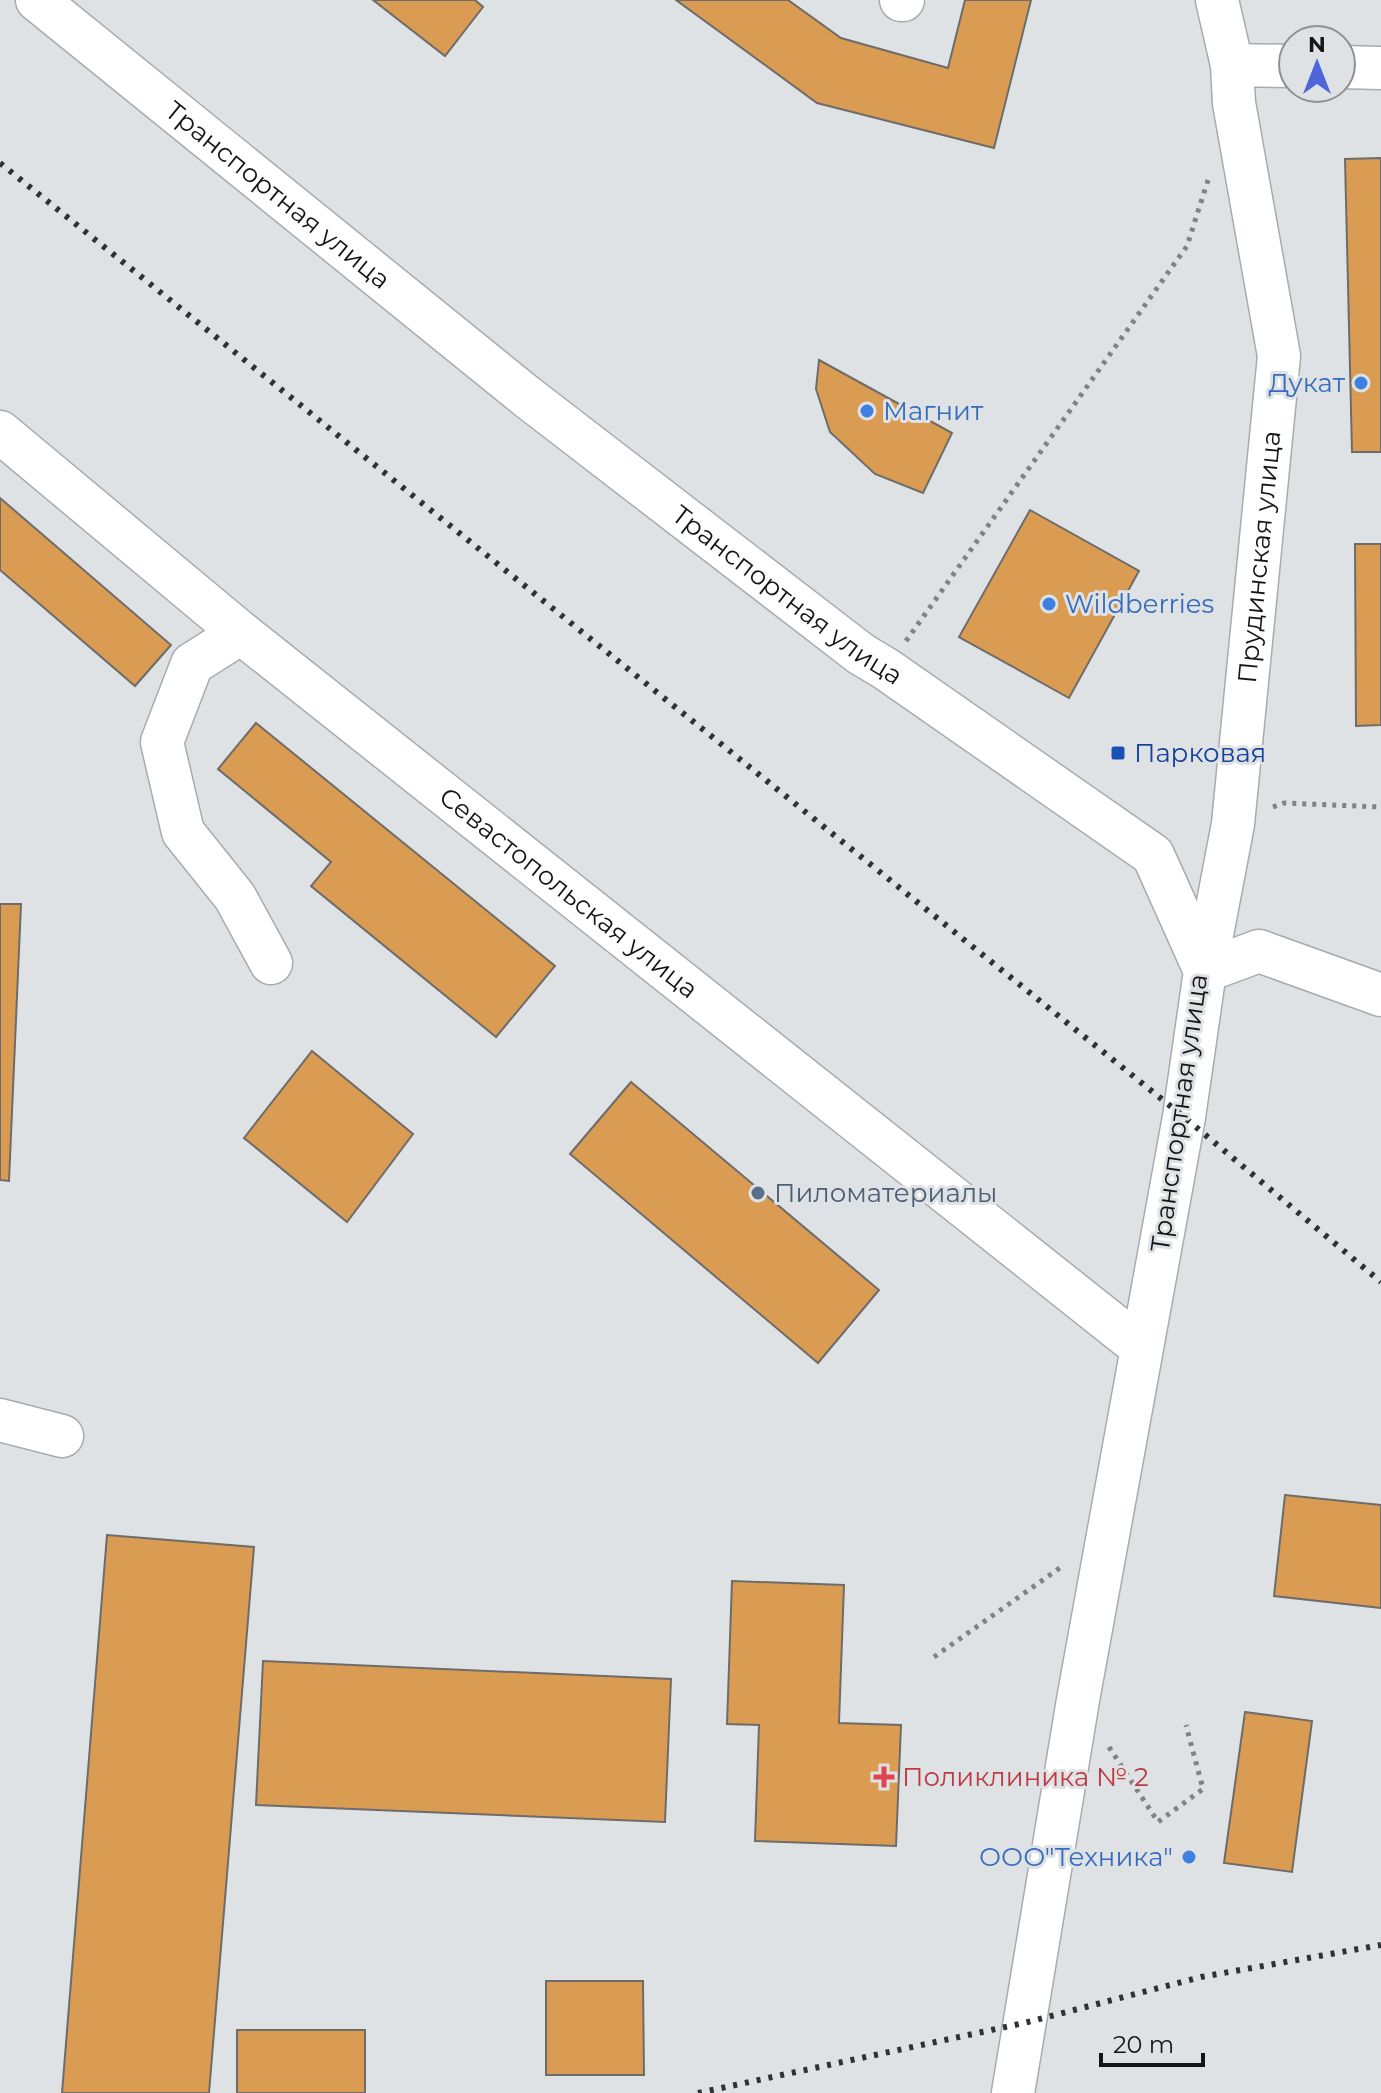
<svg xmlns="http://www.w3.org/2000/svg" width="1381" height="2093" font-family="Montserrat,sans-serif">
  <rect width="100%" height="100%" fill="#dfe2e4"/>
  <path fill="#da9c52" stroke="#6e6c6a" stroke-width="2" d="M373 0H475L483 7 445 56Z
    M676 0H788L841 38 948 68 965 0H1031L994 148 817 103Z
    M1381 158V452H1352L1345 159Z
    M819 360 952 433 923 493 875 474 830 432 816 389Z
    M0 498 171 645 135 686 0 570Z
    M1030 510 1139 571 1069 698 959 637Z
    M1355 544H1381V725L1356 726Z
    M256 723 555 966 496 1037 311 886 331 862 218 769Z
    M0 904H21L9 1181 0 1180Z
    M312 1051 413 1134 347 1222 244 1138Z
    M631 1082 879 1290 818 1363 570 1154Z
    M1285 1495 1381 1505V1608L1274 1596Z
    M107 1535 254 1547 209 2093H62Z
    M732 1581 844 1585 839 1723 901 1725 896 1846 755 1841 759 1725 727 1724Z
    M263 1661 671 1679 665 1822 256 1805Z
    M1245 1712 1312 1721 1292 1872 1224 1863Z
    M546 1981H643L644 2075H546Z
    M237 2030H365V2093H237Z"/>
  <g fill="none" stroke-linecap="round" stroke-linejoin="round">
    <g stroke="#a8abae" stroke-width="45">
      <g id="minor">
        <path id="s1" d="M37 0 526 396 861 654 886 669 1153 855 1205 971 1184 1117 1078 1700 1013 2093"/>
        <path d="M901 0H903"/>
        <path d="M1232 65 1293 66"/>
        <path d="M1341 67 1381 68"/>
        <path id="s2" d="M0 432 241 633 1141 1347"/>
        <path d="M241 633 192 664 162 742 183 832 235 897 271 963"/>
        <path id="s3" d="M1205 971 1233 824 1279 356 1234 103 1232 65 1217 0"/>
        <path d="M1205 971 1259 951 1381 995"/>
        <path d="M0 1420 62 1436"/>
      </g>
    </g>
    <path stroke="#808283" stroke-width="5" stroke-dasharray="4 6" stroke-linecap="butt" d="M906 641 1187 246 1208 180
      M1273 807 1284 803 1381 807
      M934 1657 1064 1565
      M1109 1747 1158 1822 1203 1789 1186 1725"/>
    <use href="#minor" stroke="#fff" stroke-width="42"/>
    <path stroke="#303132" stroke-width="6" stroke-dasharray="4 8" stroke-linecap="butt" d="M0 163 1184 1117 1381 1282
      M698 2093 1024 2023 1201 1977 1381 1945"/>
  </g>
  <g fill="#3f7fe0" stroke="#dfe2e4" stroke-width="3">
    <circle cx="1361" cy="383" r="8"/>
    <circle cx="867" cy="411" r="8"/>
    <circle cx="1049" cy="604" r="8"/>
    <circle cx="1189" cy="1857" r="8"/>
  </g>
  <rect fill="#1a4fb4" stroke="#dfe2e4" stroke-width="3" x="1110" y="745" width="16" height="16" rx="4"/>
  <circle fill="#5c6f8a" stroke="#dfe2e4" stroke-width="3" cx="758" cy="1193" r="8"/>
  <path fill="#e0444e" stroke="#dfe2e4" stroke-width="3" d="M880 1765h8v8h8v8h-8v8h-8v-8h-8v-8h8z"/>
  <g text-anchor="middle" dominant-baseline="central" stroke-width="6" stroke-linejoin="round" paint-order="stroke">
    <g font-size="26" fill="#141516" stroke="#dfe2e4">
      <text stroke="none"><textPath href="#s1" startOffset="310">Транспортная улица</textPath></text>
      <text stroke="none"><textPath href="#s3" startOffset="418">Прудинская улица</textPath></text>
      <text stroke="none"><textPath href="#s1" startOffset="958">Транспортная улица</textPath></text>
      <text stroke="none"><textPath href="#s2" startOffset="732">Севастопольская улица</textPath></text>
      <text transform="translate(1179 1113) rotate(-82)">Транспортная улица</text>
    </g>
    <g font-size="26" fill="#366cbe" stroke="#dfe2e4" text-anchor="end">
      <text x="1345" y="383">Дукат</text>
      <text x="883" y="411" text-anchor="start">Магнит</text>
      <text x="1065" y="604" text-anchor="start">Wildberries</text>
      <text x="1173" y="1857">ООО"Техника"</text>
    </g>
    <g font-size="26" fill="#164399" stroke="#dfe2e4" text-anchor="start">
      <text x="1134" y="753">Парковая</text>
    </g>
    <g font-size="26" fill="#4e5e75" stroke="#dfe2e4" text-anchor="start">
      <text x="774" y="1193">Пиломатериалы</text>
    </g>
    <g font-size="26" fill="#be3a42" stroke="#dfe2e4" text-anchor="start">
      <text x="902" y="1777">Поликлиника № 2</text>
    </g>
  </g>
  <g transform="translate(1317 64)"><circle r="38" fill="#dfe2e4" stroke="#8e9092" stroke-width="2"/>
  <path d="M0-6L14 30L0 20L-14 30Z" fill="#4f66db"/>
  <text y="-12" font-size="22" font-weight="bold" text-anchor="middle" fill="#141516">N</text>
  </g>
  <path d="M1101 2053v12h102v-12" fill="none" stroke="#141516" stroke-width="4"/>
  <text x="1113" y="2053" font-size="24" fill="#141516" stroke="#dfe2e4" stroke-width="6" paint-order="stroke">20 m</text>
</svg>
